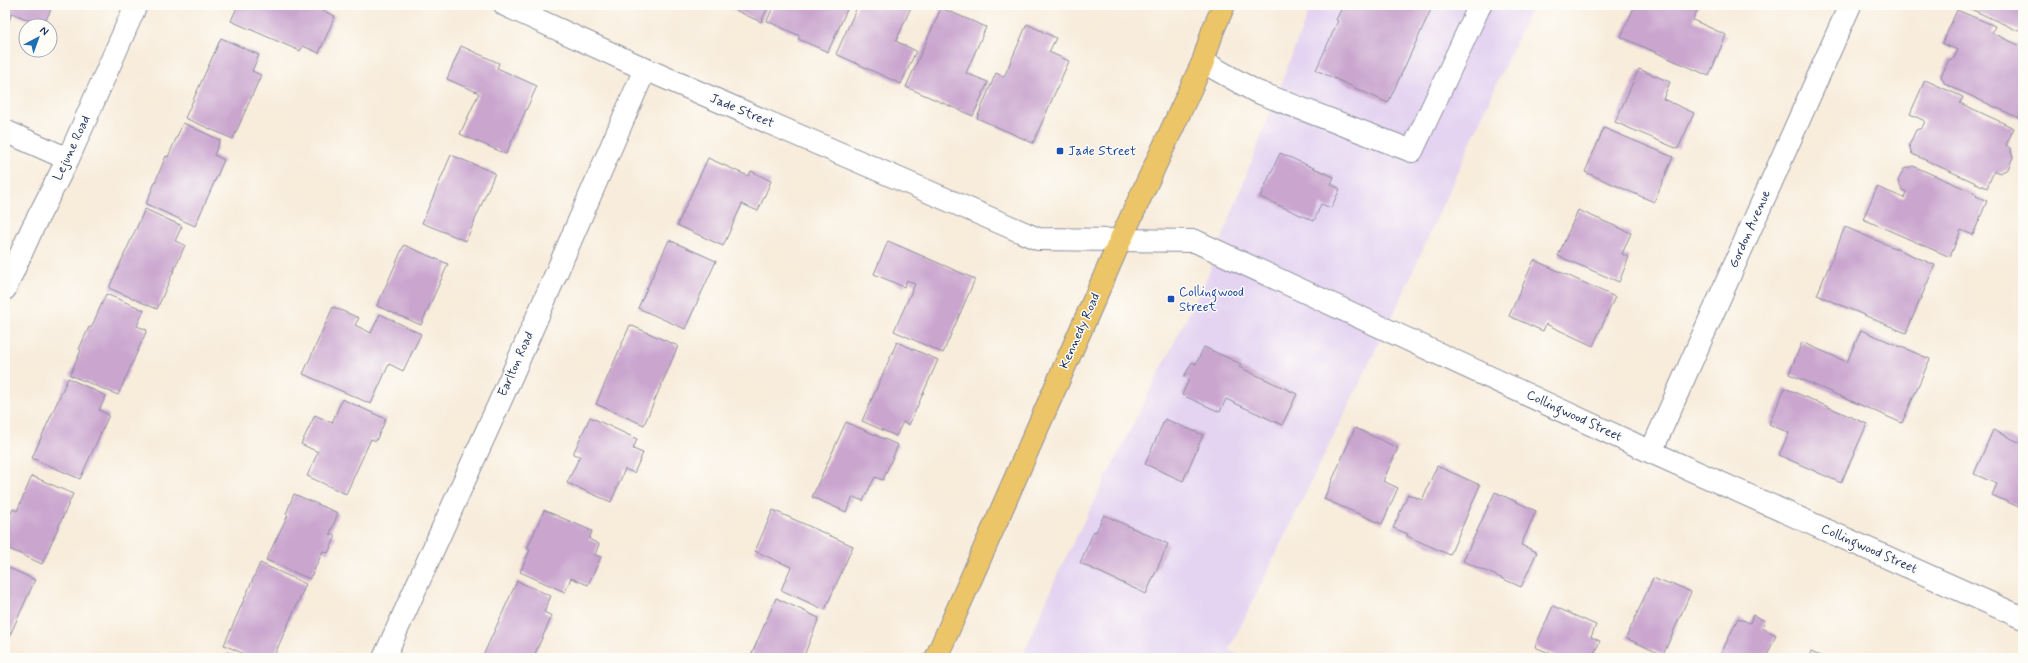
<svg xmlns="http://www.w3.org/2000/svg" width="2028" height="663" font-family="Mynerve,sans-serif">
  <rect width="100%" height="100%" fill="#fdfcf7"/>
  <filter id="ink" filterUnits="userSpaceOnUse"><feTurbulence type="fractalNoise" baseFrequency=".025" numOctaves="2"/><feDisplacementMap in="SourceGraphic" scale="8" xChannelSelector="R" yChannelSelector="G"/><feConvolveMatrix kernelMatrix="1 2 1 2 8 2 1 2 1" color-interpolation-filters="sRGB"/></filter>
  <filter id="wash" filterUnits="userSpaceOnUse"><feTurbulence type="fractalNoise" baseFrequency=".012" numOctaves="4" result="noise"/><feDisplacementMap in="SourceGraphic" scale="16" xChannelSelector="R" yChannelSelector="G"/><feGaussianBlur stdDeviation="0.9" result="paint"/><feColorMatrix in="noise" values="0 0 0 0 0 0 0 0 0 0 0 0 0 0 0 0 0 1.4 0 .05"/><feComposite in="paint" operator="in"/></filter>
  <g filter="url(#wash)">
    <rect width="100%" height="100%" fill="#f8ecdb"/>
    <path fill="#e4d3f1" d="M1311 5H1532L1401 298 1229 650 1246 658H1022L1058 573 1207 278Z"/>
    <g id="blocks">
      <path fill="#caa6cf" d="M5 5H53L43 26 12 13 8 24 5 23Z
        M238 5H310L335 16 319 53 303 46 300 51 231 21Z
        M724 5H769L761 22Z
        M774 5H849L828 52 798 39 800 36 767 21Z
        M858 5H912L896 41 916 51 901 84 836 54Z
        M1343 5H1433L1388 103 1316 70 1338 21 1336 20Z
        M1635 5H1699L1693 20 1726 35 1709 76 1621 37Z
        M1962 5H2023V33Z
        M941 8 986 27 966 73 988 82 973 116 906 87Z
        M1957 10 1995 26 1992 33 2023 47V108L2019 118 1945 84 1941 76 1949 60 1954 58 1958 50 1942 44Z
        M1027 24 1056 38 1049 52 1069 61 1033 143 977 118 996 73 1004 77Z
        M221 38 259 55 252 71 261 75 233 139 185 118Z
        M461 46 499 63 497 68 537 86 506 154 460 134 479 93 447 79Z
        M1639 69 1670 82 1663 99 1694 113 1678 149 1615 122Z
        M1925 80 1963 97 1960 103 2014 128 2006 145 2010 148 2013 157 2008 169 2000 173 1994 171 1987 188 1912 154 1909 145 1916 130 1922 128 1925 121 1910 114Z
        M183 123 220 140 214 155 224 160 195 226 146 204 166 156 168 157Z
        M1604 128 1673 157 1654 202 1585 172Z
        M1280 153 1334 177 1331 184 1340 189 1331 208 1321 204 1314 221 1260 197Z
        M451 155 495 173 466 241 422 223Z
        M708 158 748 176 751 171 771 181 758 211 742 204 723 246 677 225Z
        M1913 166 1977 194 1976 196 1987 201 1973 235 1961 230 1950 257 1863 219 1877 187 1904 198 1906 192 1902 190 1898 181 1904 169Z
        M145 209 182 226 175 241 185 245 157 309 109 288Z
        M1578 210 1631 233 1622 254 1629 257 1619 282 1558 256Z
        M1845 227 1935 265 1906 333 1817 295Z
        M669 240 716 261 685 329 638 308Z
        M888 241 975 279 943 353 894 331 915 284 907 280 904 287 874 274Z
        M404 245 448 264 421 325 377 306Z
        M1534 260 1615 297 1593 346 1546 324 1543 331 1509 316Z
        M106 294 144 310 137 326 147 330 118 395 70 375 81 350 79 349 80 347 89 327 91 328Z
        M333 307 359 318 355 325 371 333 380 314 421 334 403 371 389 364 371 404 303 374Z
        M630 325 678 346 644 425 596 404Z
        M1861 330 1930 359 1902 423 1789 374 1802 342 1847 362Z
        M897 342 938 360 909 425 903 422 896 436 862 421Z
        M1204 347 1241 364 1239 367 1297 394 1282 425 1226 399 1220 412 1182 395 1189 379 1184 377 1192 362 1196 364Z
        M68 378 106 396 99 410 109 415 80 479 32 458Z
        M1785 388 1867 424 1841 483 1779 455 1789 433 1769 424Z
        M342 399 386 419 376 441 371 439 346 494 307 476 318 452 301 444 315 415 332 423Z
        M590 417 637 439 633 449 643 453 634 473 625 469 611 502 567 483 580 456 573 454Z
        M1165 419 1203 435 1183 481 1145 464Z
        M846 422 898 445 883 480 875 477 863 501 853 497 846 512 812 497Z
        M1355 428 1398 448 1383 481 1398 488 1382 524 1324 499Z
        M1993 430 2023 444V509L1992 495 1997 484 1974 474Z
        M1437 466 1480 485 1450 555 1407 536 1408 534 1393 528 1408 494 1422 500Z
        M32 476 73 494 42 564 5 547V527L13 509 17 511Z
        M1495 492 1536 511 1521 545 1537 552 1521 587 1463 561Z
        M294 494 338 513 330 534 336 536 328 553 323 551 310 579 266 560 288 515 286 514Z
        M544 510 592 531 589 539 599 544 595 555 601 557 588 585 571 578 565 592 520 572 530 550 527 549Z
        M773 510 853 546 825 610 781 590 791 567 755 551Z
        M1104 515 1168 544 1146 594 1080 563 1094 531 1096 532Z
        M260 563 306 584 273 658H253L224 645Z
        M5 566 35 580 5 646Z
        M1653 578 1670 585 1671 583 1691 592 1663 655 1626 638Z
        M517 581 551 596 544 612 552 616 533 658H482Z
        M776 598 819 618 803 658H750Z
        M1553 606 1596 625 1591 637 1600 641 1592 658H1561L1535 647Z
        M1753 615 1765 621 1762 628 1776 635 1766 658H1719L1738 618 1750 623Z
        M1811 652 1825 658H1808Z
        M228 653 238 658H226Z"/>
    </g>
  </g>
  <g filter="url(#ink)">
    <use href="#blocks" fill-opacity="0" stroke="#8a8e9c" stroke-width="1"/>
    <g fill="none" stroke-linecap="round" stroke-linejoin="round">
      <g stroke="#8a8e9c" stroke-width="24">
        <path id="minor" d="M505 5 645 69 1038 239 1195 241 1651 452 2023 618
          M1203 62 1255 91 1412 151 1480 5
          M5 131 68 159
          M5 289 32 229 68 159 136 5
          M1651 452 1850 5
          M384 658 512 375 645 69"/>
      </g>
      <g stroke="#8a8e9c" stroke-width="24">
        <path id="major" d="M936 658 1120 241 1203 62 1213 30 1224 5"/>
      </g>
      <use href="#minor" stroke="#fff" stroke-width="22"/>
      <use href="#major" stroke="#edc569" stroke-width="22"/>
    </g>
  </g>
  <g fill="#1a4fb4" stroke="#fdfcf7" stroke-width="1.5">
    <rect x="1056" y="147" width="8" height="8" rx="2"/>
    <rect x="1167" y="295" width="8" height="8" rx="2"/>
  </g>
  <g text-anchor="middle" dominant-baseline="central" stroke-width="3" stroke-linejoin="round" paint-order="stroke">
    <g font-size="13" fill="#1b2f5e" stroke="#fdfcf7">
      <text transform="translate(742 111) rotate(23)">Jade Street</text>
      <text transform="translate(72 148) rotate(-65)">Lejune Road</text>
      <text transform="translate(1750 229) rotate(-66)">Gordon Avenue</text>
      <text transform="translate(1080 331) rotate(-66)">Kennedy Road</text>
      <text transform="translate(516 364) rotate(-66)">Earlton Road</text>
      <text transform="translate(1574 416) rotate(25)">Collingwood Street</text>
      <text transform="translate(1869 549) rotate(24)">Collingwood Street</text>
    </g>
    <g font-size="13" fill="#164399" stroke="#fdfcf7" text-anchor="start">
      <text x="1068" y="151">Jade Street</text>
      <text x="1179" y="292">Collingwood<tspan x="1179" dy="15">Street</tspan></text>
    </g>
  </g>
  <rect width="2028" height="663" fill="none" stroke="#fdfcf7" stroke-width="20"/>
  <g transform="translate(38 38) rotate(41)"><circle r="19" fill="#fdfcf7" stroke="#a3aaba"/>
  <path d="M0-3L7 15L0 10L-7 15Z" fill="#1f6fb2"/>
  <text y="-6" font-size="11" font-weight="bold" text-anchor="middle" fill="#1b2f5e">N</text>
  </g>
</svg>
